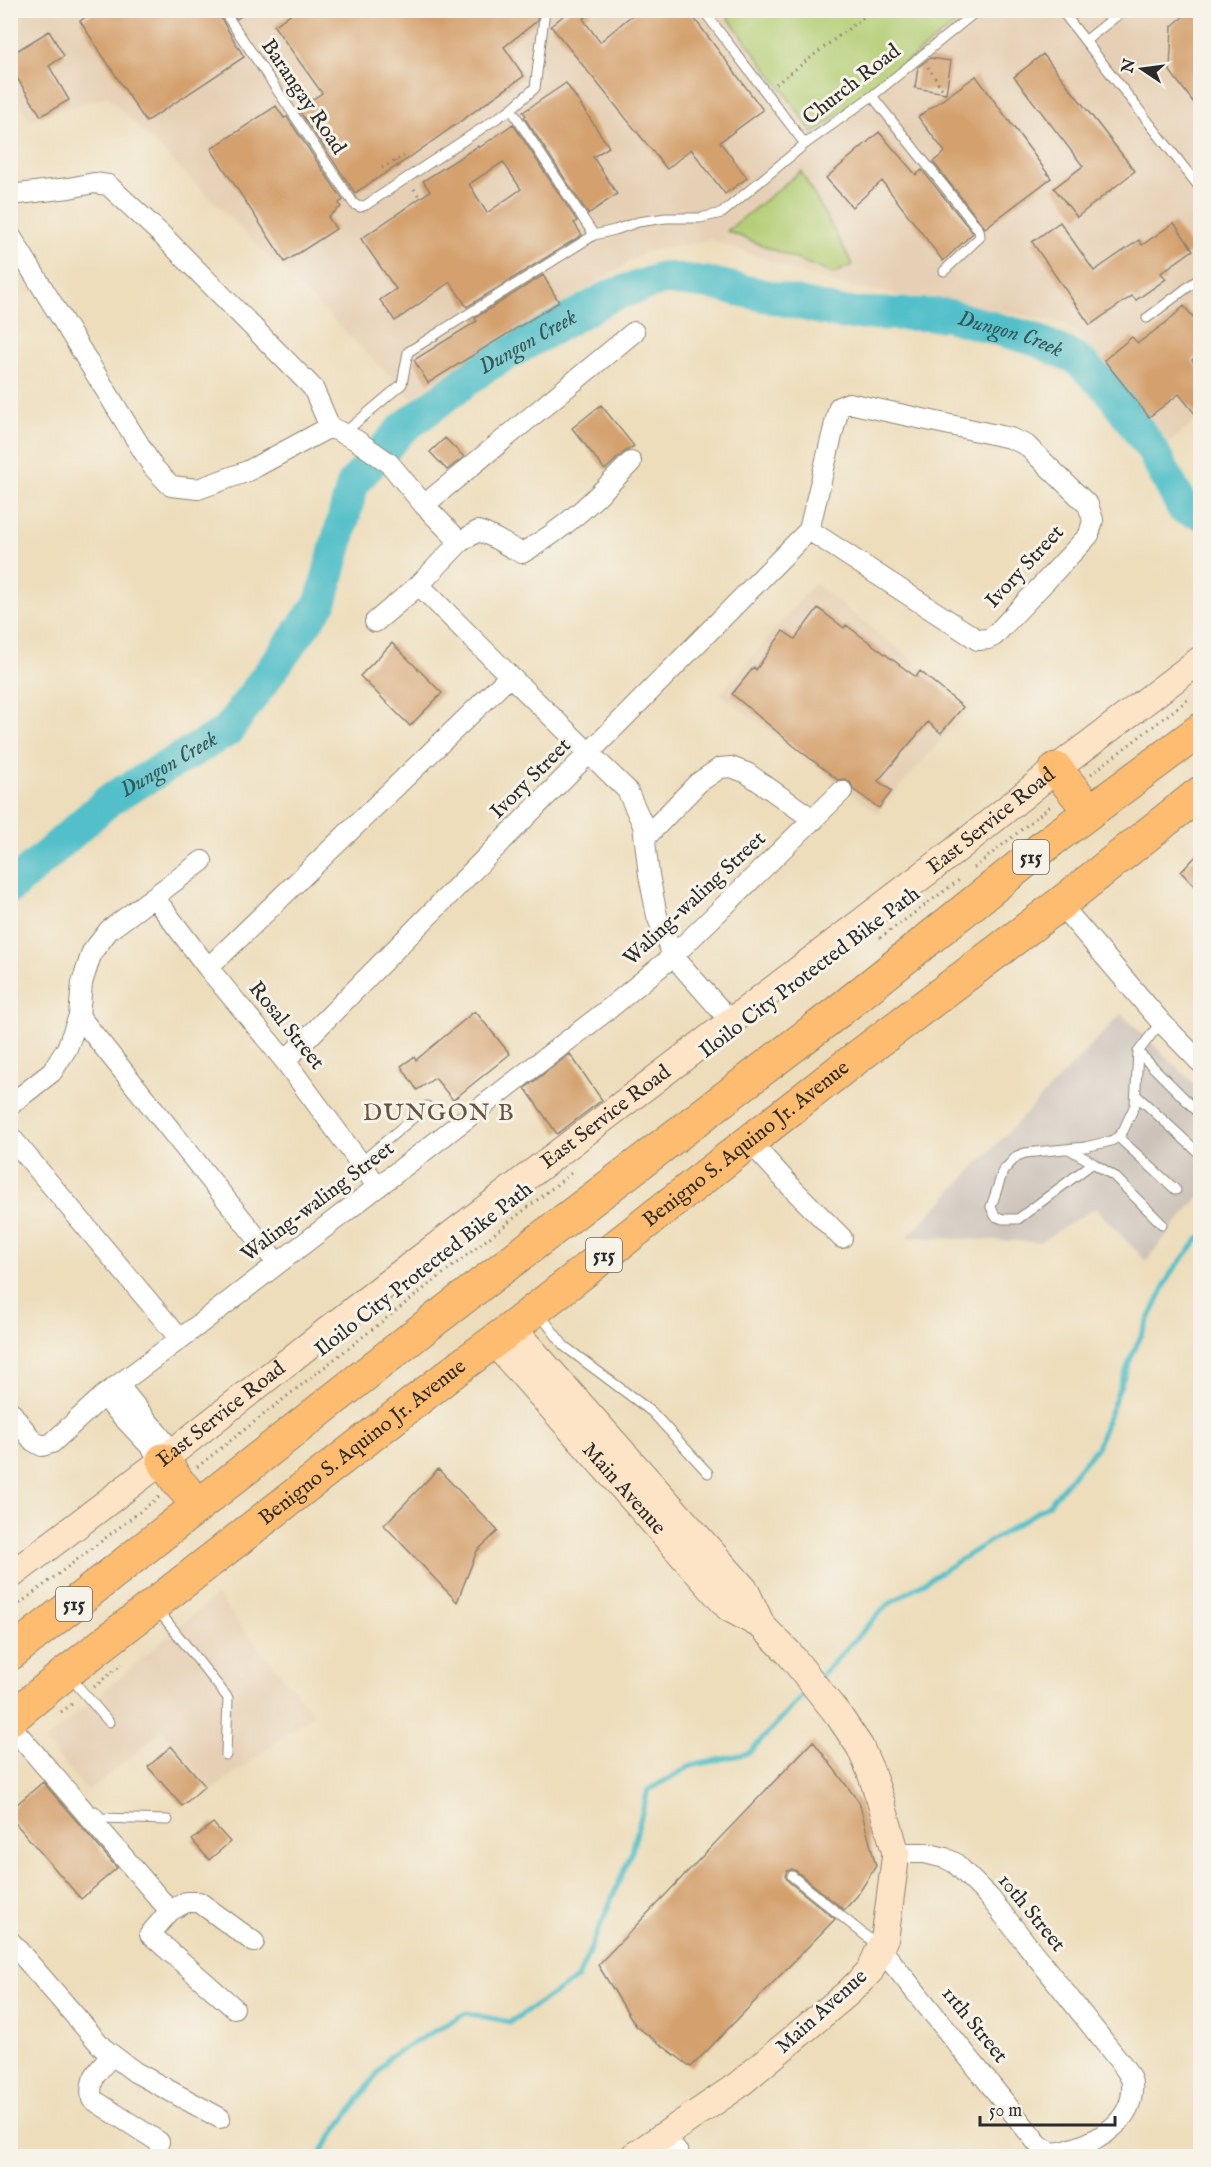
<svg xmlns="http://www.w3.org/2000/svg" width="1211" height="2167" font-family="'IM FELL English',serif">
  <rect width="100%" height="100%" fill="#f7f3e8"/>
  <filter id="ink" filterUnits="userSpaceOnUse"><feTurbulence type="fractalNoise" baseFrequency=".0167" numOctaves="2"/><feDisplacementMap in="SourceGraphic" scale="12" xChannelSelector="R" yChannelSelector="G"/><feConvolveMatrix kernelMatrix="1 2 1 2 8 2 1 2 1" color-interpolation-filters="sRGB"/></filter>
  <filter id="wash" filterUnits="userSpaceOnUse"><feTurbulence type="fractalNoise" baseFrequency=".008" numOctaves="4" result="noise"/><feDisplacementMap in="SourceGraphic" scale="24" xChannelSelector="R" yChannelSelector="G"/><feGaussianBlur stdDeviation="1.35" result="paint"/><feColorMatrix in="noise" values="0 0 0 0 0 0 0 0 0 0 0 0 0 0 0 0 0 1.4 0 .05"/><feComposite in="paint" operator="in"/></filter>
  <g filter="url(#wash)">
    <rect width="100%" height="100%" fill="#edddbb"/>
    <path fill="#e6d0b5" d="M10 11H1200V418L1170 442 1065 322 833 284 711 240 645 252 412 398 107 96 29 120 11 88Z
      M814 583 971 706 877 813 721 694Z
      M216 1595 314 1714 212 1790 162 1730 88 1792 45 1741Z"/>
    <path fill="#ccc2b9" d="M1121 1014 1200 1089V1195L1146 1261 1095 1208 1040 1242 908 1237Z"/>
    <path fill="#b2ce74" stroke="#6e7c50" stroke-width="1.5" d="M723 11H972L813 134 785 93Z
      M801 171 853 265 833 274 727 231Z"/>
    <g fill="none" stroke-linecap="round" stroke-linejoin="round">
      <path stroke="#52c0c9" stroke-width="5" d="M818 1679 886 1606 1048 1505 1097 1447 1132 1355 1171 1273 1200 1237
        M318 2156 389 2057 466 2013 510 2022 578 1978 632 1851 648 1790 691 1766 749 1753 808 1690"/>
      <path stroke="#52c0c9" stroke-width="33" id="s1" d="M10 888 109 800 227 731 321 602 353 483 402 429 483 368 610 296 665 278 714 284 841 313 947 315 1033 339 1076 358 1111 392 1151 448 1183 508 1200 513"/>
    </g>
    <g id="blocks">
      <path fill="#d4a16e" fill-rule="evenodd" d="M96 10H216L244 57 146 122 80 21Z
        M231 10H249L237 19Z
        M296 10H538L537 21 504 47 524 76 406 160 355 193 298 109 322 93 274 26Z
        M570 10H594L583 19 600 42 638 10H688L763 110 720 142 747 178 725 194 691 149 667 169 551 26Z
        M1191 10H1200V111L1170 71 1172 26Z
        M49 31 64 56 49 66 69 100 41 116 10 67V55Z
        M1043 54 1135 171 1077 217 1054 188 1083 166 1014 77Z
        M930 58 951 61 946 93 915 88 918 67Z
        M976 76 1051 178 985 228 933 162 945 152 918 117Z
        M566 83 609 147 593 157 617 194 588 214 524 117 526 115 523 112Z
        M276 106 284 118 287 117 343 200 339 203 341 207 328 217 336 229 285 262 211 149Z
        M513 124 577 221 574 223 582 235 467 307 450 282 395 321 380 300 396 289 361 239 430 191 423 181 478 146 479 148ZM503 162 521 189 487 213 469 184Z
        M879 132 916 175 922 170 973 233 943 261 882 181 852 207 826 178Z
        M1060 222 1094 271 1139 240 1142 245 1174 223 1193 250 1161 273 1166 279 1136 300 1132 296 1090 325 1032 242Z
        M543 275 559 302 428 383 414 360 477 321 475 318Z
        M1184 306 1200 325V353L1192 360 1200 371V420L1179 394 1149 417 1104 360 1132 337 1138 343 1168 321Z
        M601 405 634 446 623 453 605 470 572 428Z
        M445 438 464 457 447 470 430 452Z
        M818 608 844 628 846 625 916 677 920 671 963 707 941 733 928 722 878 781 892 791 879 808 854 790 850 782 845 779 838 780 794 746 732 694 754 667 756 670 783 631 795 639Z
        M392 643 442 693 410 726 360 676Z
        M1200 852V892L1181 872Z
        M475 1011 510 1054 453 1100 435 1078 417 1090 401 1066 414 1057 416 1060Z
        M570 1054 602 1100 557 1134 525 1088Z
        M438 1469 498 1531 477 1551 457 1602 384 1525Z
        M813 1741 859 1802 876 1866 857 1896 844 1910 796 1871 792 1869 787 1871 785 1876 788 1881 835 1919 691 2067 636 2026 598 1965Z
        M171 1746 205 1786 182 1806 148 1767Z
        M43 1782 117 1868 81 1899 10 1817V1810Z
        M213 1823 230 1842 209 1860 192 1840Z"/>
    </g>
  </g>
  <g filter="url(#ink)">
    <use href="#blocks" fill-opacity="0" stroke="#8c8473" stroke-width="1.5"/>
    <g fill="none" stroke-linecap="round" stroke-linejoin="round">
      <g stroke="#8c8473" stroke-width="11">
        <path id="lane" d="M223 10 354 204 360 207 366 205 511 109 535 88 545 10
          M703 10 805 144
          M1061 10 1200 188
          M1085 41 1124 10
          M872 96 979 230 980 237 944 271
          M511 109 594 235
          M1147 318 1200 278
          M344 433 402 384 408 352 594 235 615 230 638 222 666 218H700L722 213 805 144 872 96 978 10
          M1138 1052 1200 1114
          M1136 1095 1200 1154
          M1118 1137 1176 1190
          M1069 1149 1093 1163 1018 1219H1003L995 1216 991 1207 1003 1171 1017 1156 1025 1153 1085 1147 1111 1141 1118 1137 1123 1131 1135 1105 1138 1052 1161 1022
          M360 1163 427 1106
          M1093 1163 1114 1176 1162 1224
          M539 1313 564 1346 652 1412 708 1473
          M157 1609 228 1698 226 1755
          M70 1677 109 1722
          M95 1811 101 1818 168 1820
          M792 1876 877 1945"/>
      </g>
      <g stroke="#8c8473" stroke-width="22">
        <path id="street" d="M10 195 69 188 94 183 108 185 163 236 313 388 330 427 356 440 389 463 424 505 460 542 419 585 375 622
          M10 235 153 467 171 486 198 489 248 471 330 427
          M424 505 634 332
          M460 542 478 531C495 536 506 546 522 553 566 529 596 498 631 462
          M419 585 510 676 627 790 643 825 649 875 657 916 673 956 732 1023
          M645 838 698 783 720 768 731 767 747 773 814 820
          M154 897 208 968 285 1061 378 1187
          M1060 904 1161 1022 1200 1062
          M208 968 510 676
          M79 1016 277 1263
          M285 1061 809 530 839 407 849 403 1010 438 1026 445 1088 505 1093 520 1089 535 994 636 988 639 978 640 809 530
          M10 1105 52 1072 67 1048 79 1016 82 983 92 952 109 930 202 861
          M10 1136 180 1339
          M750 1142 794 1190 842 1238
          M119 1386 163 1440V1460
          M103 1396 163 1460
          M10 1411 33 1441 42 1446 52 1443 103 1396 180 1339 610 1008 673 956 842 791
          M10 1725 170 1911 186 1902H199L254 1942
          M170 1911 150 1934 234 2008
          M10 1941 103 2048 135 2072 220 2118
          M881 1949 1039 2145C1043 2147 1047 2151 1051 2152 1058 2154 1068 2150 1074 2148 1102 2140 1135 2118 1132 2084 1132 2078 1127 2072 1124 2067L990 1898 955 1863 945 1858 925 1853H896
          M112 2055C99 2070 88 2078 92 2099L159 2142
          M664 2135 680 2156"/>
      </g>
      <g stroke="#8c8473" stroke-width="29">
        <g id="secondary">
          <path d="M512 1328 745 1590 762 1626"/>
          <path id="s2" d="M494 1342 729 1608 762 1626 788 1652 839 1716 860 1747 870 1770 882 1805 896 1853 885 1937 870 1971 849 1992 737 2086 634 2156"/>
          <path id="s3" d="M10 1576 163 1460 388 1283 952 853 1056 769 1200 660"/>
        </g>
      </g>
      <g stroke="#8c8473" stroke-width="35">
        <g id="highway">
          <path d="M1056 769 1090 811"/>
          <path d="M163 1460 178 1482 199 1505"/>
          <path d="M10 1654 433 1321 835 1014 1052 840 1200 730"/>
          <path id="s4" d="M10 1719 66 1673 462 1365 512 1328 843 1068 1060 904 1200 793"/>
        </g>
      </g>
      <path stroke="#8c8473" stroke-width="3" stroke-dasharray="1.5 4.5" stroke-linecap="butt" d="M928 67 947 96
        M776 84 873 10
        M395 161 400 169
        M382 168 404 156
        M414 189 420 198
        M1091 774 1190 698
        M974 868 1053 804
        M880 938 962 878
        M197 1467 574 1171
        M10 1611 159 1497
        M94 1687 122 1664
        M61 1712 75 1702"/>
      <use href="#lane" stroke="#fff" stroke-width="9"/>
      <use href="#street" stroke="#fff" stroke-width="20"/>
      <use href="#secondary" stroke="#fee4c6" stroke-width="27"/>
      <use href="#highway" stroke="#fdbc70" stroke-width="33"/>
    </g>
  </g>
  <g text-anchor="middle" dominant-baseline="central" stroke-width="6" stroke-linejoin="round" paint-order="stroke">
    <g fill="#f7f3e8" stroke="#686764" stroke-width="1.5">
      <rect x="1013" y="840" width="36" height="34" rx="4.5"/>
      <rect x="586" y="1238" width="36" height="34" rx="4.5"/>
      <rect x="56" y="1587" width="36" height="34" rx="4.5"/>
    </g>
    <g font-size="20" font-weight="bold" fill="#2b2b2b">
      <text x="1031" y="857">515</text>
      <text x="604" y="1255">515</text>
      <text x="74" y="1604">515</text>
    </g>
    <g font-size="21" fill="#2b2b2b" stroke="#f7f3e8">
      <text transform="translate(852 85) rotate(-38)">Church Road</text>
      <text transform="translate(303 97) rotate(56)">Barangay Road</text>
      <text transform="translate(1025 567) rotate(-47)">Ivory Street</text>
      <text transform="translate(531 779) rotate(-45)">Ivory Street</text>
      <text stroke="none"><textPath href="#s3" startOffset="1238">East Service Road</textPath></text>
      <text transform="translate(695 899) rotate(-43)">Waling-waling Street</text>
      <text transform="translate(810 973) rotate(-37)">Iloilo City Protected Bike Path</text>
      <text transform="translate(286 1026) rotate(51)">Rosal Street</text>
      <text stroke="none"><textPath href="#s3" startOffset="752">East Service Road</textPath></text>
      <text stroke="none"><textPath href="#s4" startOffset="934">Benigno S. Aquino Jr. Avenue</textPath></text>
      <text transform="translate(318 1202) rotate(-37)">Waling-waling Street</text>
      <text transform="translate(424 1270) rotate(-38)">Iloilo City Protected Bike Path</text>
      <text stroke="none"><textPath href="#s3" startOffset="266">East Service Road</textPath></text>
      <text stroke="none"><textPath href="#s4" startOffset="448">Benigno S. Aquino Jr. Avenue</textPath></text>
      <text stroke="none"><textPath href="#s2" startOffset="196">Main Avenue</textPath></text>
      <text transform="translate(1031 1913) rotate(51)">10th Street</text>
      <text transform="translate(822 2012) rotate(-42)">Main Avenue</text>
      <text transform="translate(974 2025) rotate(51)">11th Street</text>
    </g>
    <g font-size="22" font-style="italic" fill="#37585a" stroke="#f7f3e8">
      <text stroke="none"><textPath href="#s1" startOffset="1282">Dungon Creek</textPath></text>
      <text stroke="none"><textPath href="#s1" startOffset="778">Dungon Creek</textPath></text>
      <text stroke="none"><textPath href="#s1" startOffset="202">Dungon Creek</textPath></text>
    </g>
    <g font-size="24" letter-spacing="1.5" fill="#665442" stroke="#f7f3e8">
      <text x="439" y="1113">DUNGON B</text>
    </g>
  </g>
  <rect width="1211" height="2167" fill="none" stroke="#f7f3e8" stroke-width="36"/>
  <g transform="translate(1142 69) rotate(283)" stroke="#f7f3e8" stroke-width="4.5" paint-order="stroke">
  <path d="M0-4.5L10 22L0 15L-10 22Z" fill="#2b2b2b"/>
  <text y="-9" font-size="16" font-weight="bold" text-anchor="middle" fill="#2b2b2b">N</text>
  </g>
  <path d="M980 2116v9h135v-9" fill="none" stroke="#2b2b2b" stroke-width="3"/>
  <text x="989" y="2116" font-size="18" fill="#2b2b2b" stroke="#f7f3e8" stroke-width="4.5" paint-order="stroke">50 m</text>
</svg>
